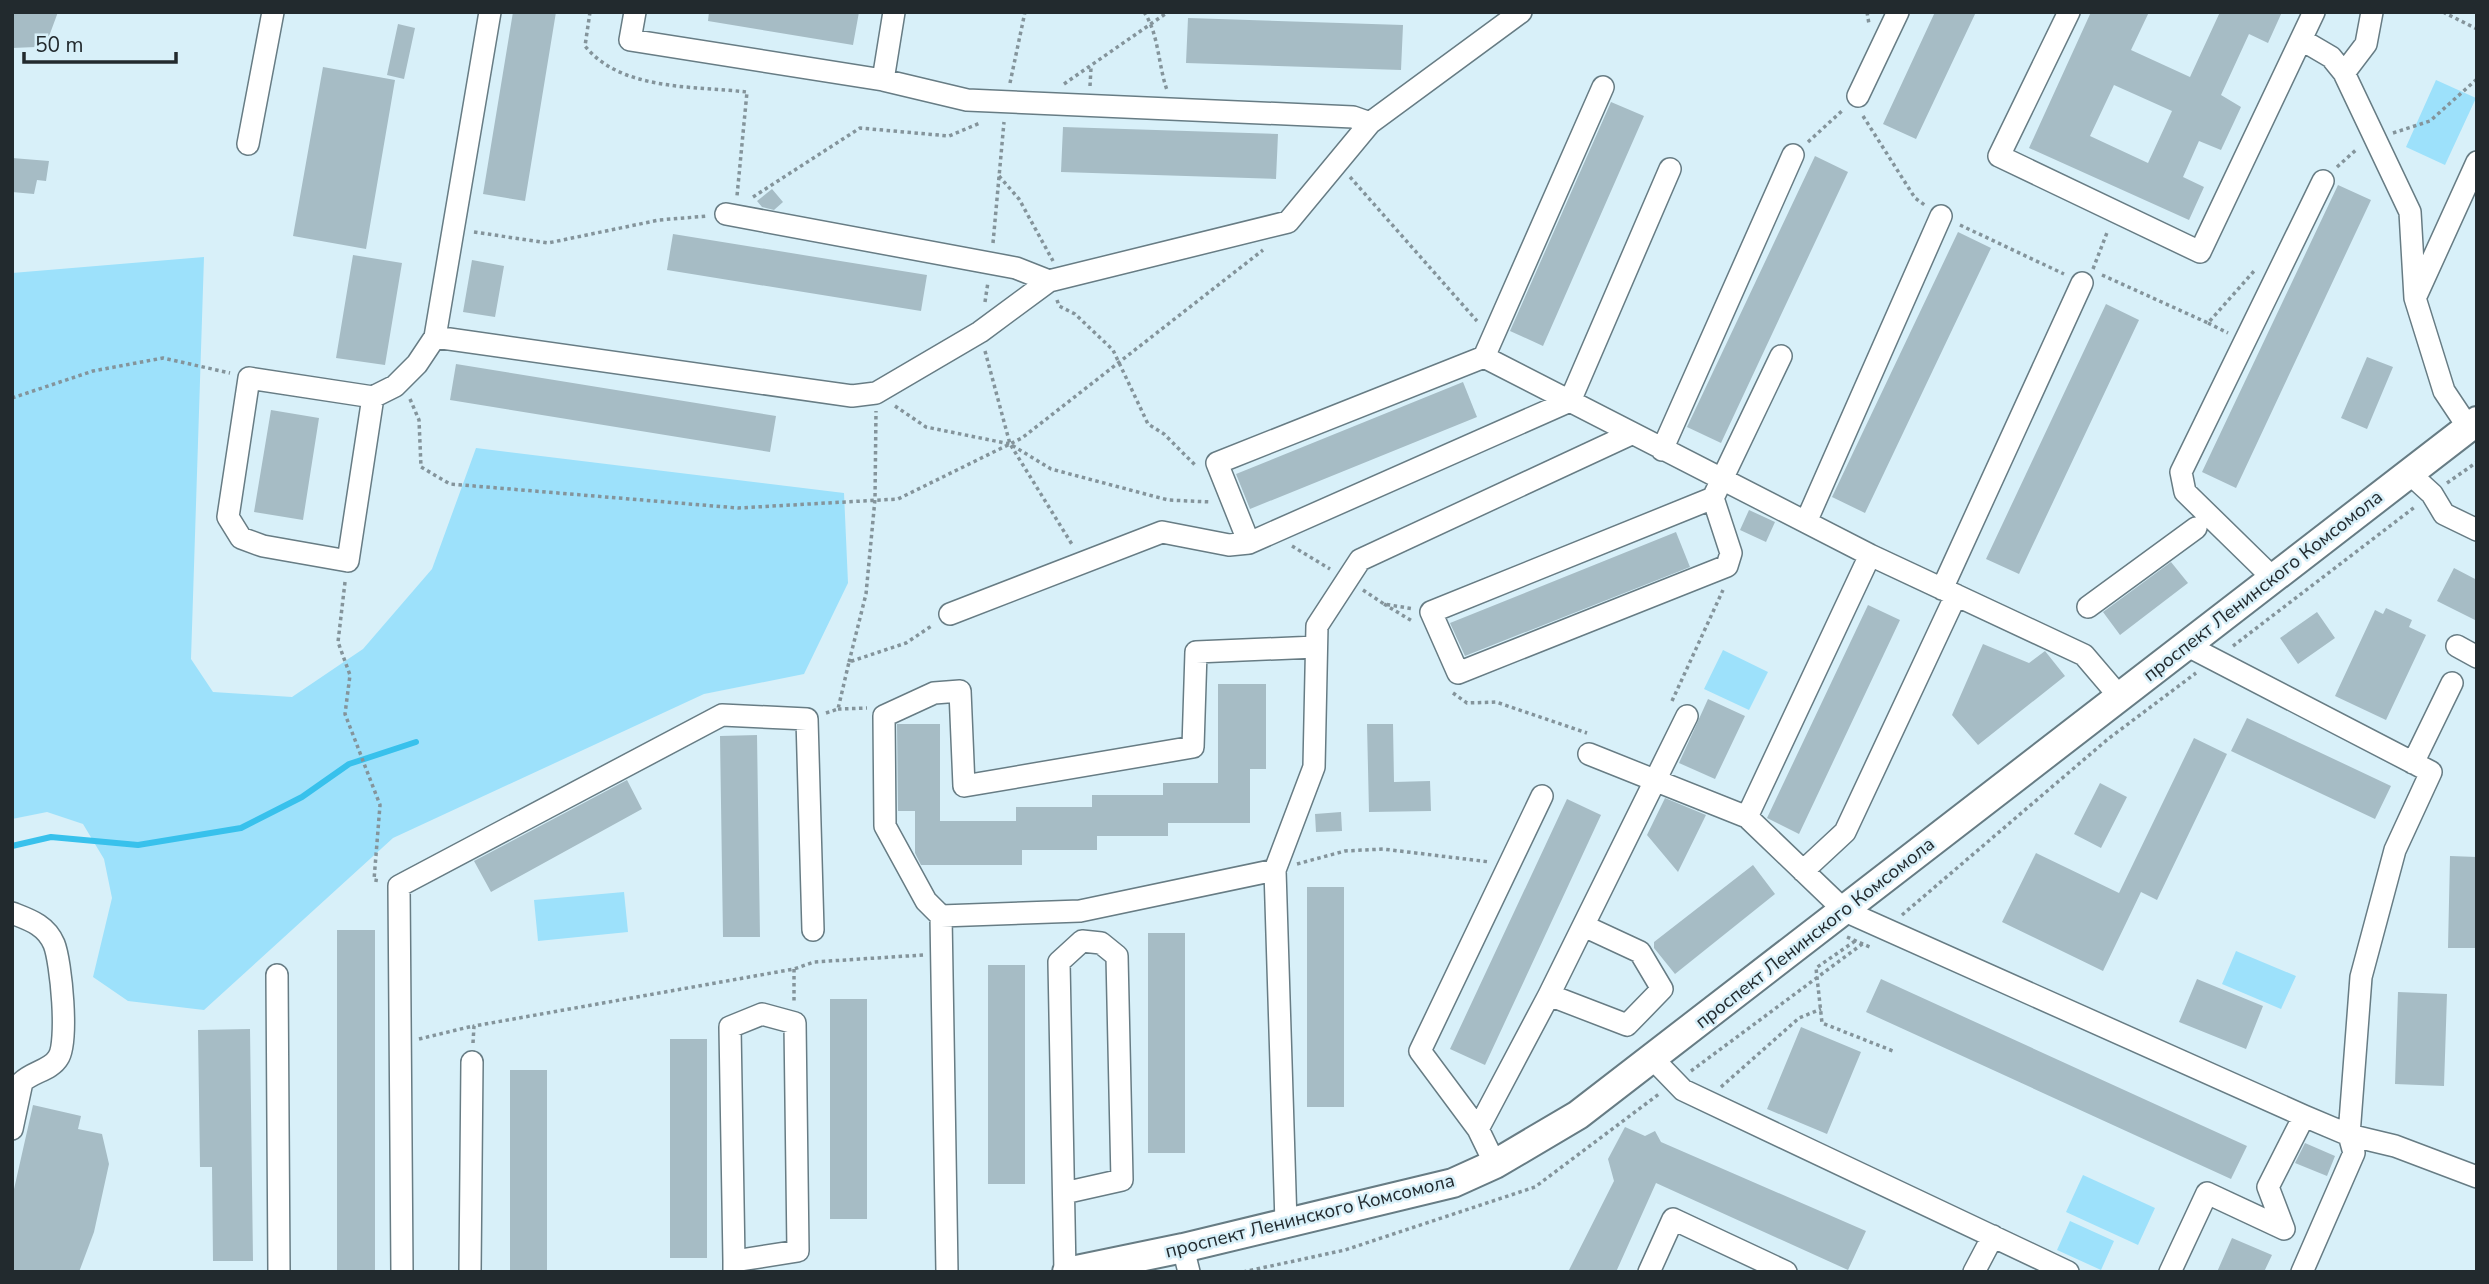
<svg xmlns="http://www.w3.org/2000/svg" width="2489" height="1284" font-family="'Nunito Sans',sans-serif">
  <rect width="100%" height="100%" fill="#d8f0f9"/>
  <path fill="#9de1fb" d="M2436 80 2476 98 2445 165 2406 147Z
    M204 257 191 659 213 692 292 697 363 649 432 569 476 448 844 493 848 583 804 674 704 694 393 838 204 1010 128 1001 93 977 112 898 104 859 83 824 47 812 12 819V273Z
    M1723 650 1768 672 1749 710 1704 689Z
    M624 892 628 932 538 941 534 900Z
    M2236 951 2296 976 2281 1009 2222 984Z
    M2083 1175 2155 1208 2138 1245 2066 1212Z
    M2070 1221 2114 1241 2101 1270 2057 1250Z"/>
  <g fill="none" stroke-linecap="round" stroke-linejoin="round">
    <path stroke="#38c1ec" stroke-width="6" d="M12 846 51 837 138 845 241 828 302 797 349 764 416 742"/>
  </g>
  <path fill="#a6bcc5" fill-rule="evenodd" d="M12 12H58L48 39 36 47 12 48Z
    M513 12H556L525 201 483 194Z
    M709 12H859L853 45 708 21Z
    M1935 12H1976L1916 139 1883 124Z
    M2091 12H2149L2131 50 2190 77 2220 12H2282L2268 43 2249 34 2221 95 2241 107 2221 150 2199 141 2183 177 2204 187 2189 220 2029 148ZM2114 85 2172 111 2148 163 2090 136Z
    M1188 18 1403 25 1401 70 1186 63Z
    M398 24 415 28 404 79 387 75Z
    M323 67 395 80 366 249 293 236Z
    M1611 102 1644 116 1543 346 1510 331Z
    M1063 127 1278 134 1276 179 1061 172Z
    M1815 156 1848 172 1721 443 1687 427Z
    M12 158 49 161 46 181 37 180 34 194 12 192Z
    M2338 185 2371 200 2236 488 2202 472Z
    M772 189 783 202 774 210 762 207 757 201Z
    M1958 232 1991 248 1865 513 1832 497Z
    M673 234 927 275 921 311 667 270Z
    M353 255 402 263 385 365 336 358Z
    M472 260 504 266 495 317 463 312Z
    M2106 304 2139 320 2019 574 1986 559Z
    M2367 357 2393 367 2367 429 2341 418Z
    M456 364 776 416 770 452 450 400Z
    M1463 382 1477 417 1250 509 1236 474Z
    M271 410 319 418 303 520 254 512Z
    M1749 510 1775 522 1766 542 1740 530Z
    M1676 532 1690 567 1465 656 1450 623Z
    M2171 562 2188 583 2120 635 2103 612Z
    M2454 568 2477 580V621L2437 601Z
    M1868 605 1900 620 1799 834 1767 818Z
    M2386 608 2412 620 2409 627 2426 635 2386 720 2335 696 2375 610 2383 614Z
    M2317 612 2335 638 2298 664 2280 638Z
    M1983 644 2029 663 2045 651 2065 676 1978 745 1952 715Z
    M1218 684H1266V769H1250V823H1168V836H1097V850H1022V865H921L915 853V811H898L897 724H940V821H1016V807H1092V795H1163V783H1218Z
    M1708 699 1745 716 1715 779 1679 763Z
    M2247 718 2391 786 2375 819 2231 751Z
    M1367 724H1393L1394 782 1430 781 1431 811 1369 812Z
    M757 735 760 937H723L720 736Z
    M2194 738 2227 754 2157 900 2141 892 2103 971 2002 922 2036 853 2119 893Z
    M627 780 642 809 491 892 474 861Z
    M2100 783 2127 797 2101 848 2074 834Z
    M1665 798 1706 815 1678 872 1647 835Z
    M1567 799 1601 815 1485 1065 1450 1049Z
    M1341 812 1342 831 1316 832 1315 814Z
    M2450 856 2477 857V948H2448Z
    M1753 865 1775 894 1675 974 1654 948V942Z
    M1307 887H1344V1107H1307Z
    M337 930H375V1272H337Z
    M1148 933H1185V1153H1148Z
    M988 965H1025V1184H988Z
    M1881 979 2247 1146 2231 1179 1866 1012Z
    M2197 979 2263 1006 2246 1049 2179 1022Z
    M2398 992 2447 994 2444 1086 2395 1084Z
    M830 999H867V1219H830Z
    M1801 1027 1861 1052 1827 1134 1767 1109Z
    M250 1029 253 1261H213L212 1167H200L198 1030Z
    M670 1039H707V1258H670Z
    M510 1070H547V1272H510Z
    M33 1105 81 1116 78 1129 102 1134 109 1164 94 1232 79 1272H12V1198Z
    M1625 1127 1645 1136 1655 1131 1661 1142 1866 1231 1848 1270 1656 1183 1616 1272H1568L1614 1181 1608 1159Z
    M2305 1143 2335 1156 2327 1176 2295 1163Z
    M2232 1238 2272 1255 2264 1272H2217Z"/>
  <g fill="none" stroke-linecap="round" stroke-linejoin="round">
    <g stroke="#677c84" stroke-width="24">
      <path id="minor" d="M635 12 630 40 883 80 967 100 1353 117 1370 123
        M2069 12 1999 156 2200 252 2314 12
        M2372 12 2366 44 2344 73 2410 212 2415 298 2444 391 2468 427
        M2302 40 2331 57 2344 73
        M883 80 894 12
        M1858 96 1898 12
        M248 144 273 12
        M726 214 1016 268 1049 281
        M2417 294 2477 162
        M435 337 852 396 876 393 980 332 1049 281 1288 222 1370 123 1521 12
        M1484 357 1603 87
        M373 397 348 561 263 546 241 538 228 517 249 378 373 397 395 386 417 364 435 337 490 12
        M1662 450 1793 155
        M2409 473 2432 494 2444 514 2477 530
        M1713 498 1431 612 1458 673 1727 566 1731 553 1713 498 1781 356
        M1806 522 1941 216
        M1249 543 1217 463 1484 357 1870 555 2084 655 2119 696
        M2273 578 2185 492 2181 472 2323 181
        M1942 589 2082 283
        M2088 607 2196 528
        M950 614 1162 532 1229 545 1249 543 1570 401 1670 169
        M2186 645 2431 772 2395 850 2361 977 2349 1135 2354 1153 2302 1272
        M2457 646 2477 657
        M1589 754 1747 817 1845 911 2304 1116 2349 1135 2395 1146 2477 1177
        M2413 763 2452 683
        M1747 817 1870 555
        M1275 870 1286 1223
        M1803 871 1845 832 1956 595
        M12 913C30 920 46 925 54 944 61 961 69 1043 58 1058 51 1070 32 1072 22 1082L12 1129
        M941 916 926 901 885 826 884 716 934 693 960 691 964 786 1193 747 1196 652 1316 647
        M1584 926 1640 952 1662 989 1627 1025 1549 995 1687 716
        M277 975 279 1272
        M1653 1059 1683 1090 2068 1272
        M1478 1129 1549 995
        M1495 1164 1478 1129 1420 1051 1542 796
        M1064 1193 1122 1180 1117 956 1101 943 1082 941 1059 962 1065 1272
        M1183 1248 1189 1272
        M734 1261 798 1251 795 1023 762 1014 730 1027 734 1261V1272
        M402 1272 399 886 722 715 807 719 813 930
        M470 1272 472 1062
        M947 1272 941 916 1080 911 1275 870 1314 767 1317 626 1360 560 1631 434
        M1649 1272 1673 1219 1786 1272
        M1974 1272 1993 1236
        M2170 1272 2207 1193 2284 1229 2268 1187 2304 1116"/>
    </g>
    <g stroke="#677c84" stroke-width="32">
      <path id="major" d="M1067 1272 1183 1248 1453 1183 1495 1164 1578 1115 2477 421"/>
    </g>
    <path stroke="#84949b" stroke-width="3.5" stroke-dasharray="3.5 3.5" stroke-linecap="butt" d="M590 12 585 46C621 91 695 86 747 92L737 196
      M1144 12C1159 34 1158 65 1167 90
      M1867 12 1869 24
      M2443 12 2477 29
      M1010 83 1025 12
      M1064 84 1168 12
      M1090 86 1091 68
      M1863 116 1915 198 1926 206
      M2393 133 2430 121 2477 79
      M1808 142 1844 109
      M2337 167 2357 149
      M999 176 1019 199 1053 261
      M1350 177 1477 321
      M753 197 860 128 949 136 980 123
      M1960 225 2064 274
      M474 232 548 243 659 220 708 216
      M993 243 1004 122
      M2093 269 2108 230
      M2102 275 2208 323 2255 270
      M1057 300 1059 306 1075 314 1113 350 1148 424 1164 434 1197 467
      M985 302 988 282
      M2208 323 2228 333
      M985 351 1010 444 1073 546
      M12 398 93 371 163 358 230 373
      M410 399 419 420 421 467 450 484 738 508 898 499 1022 438 1263 250
      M895 406 926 427 1010 444 1051 469 1168 500 1211 502
      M2447 483 2477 462
      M1292 546 1330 569
      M345 582 338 642 350 675 345 714 380 805 374 880 380 881
      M1363 590 1384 604 1414 609
      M1384 604 1412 621
      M2233 646 2416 506
      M849 662 866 594 875 499 876 411
      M1453 693 1467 703 1496 702 1587 733
      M1672 701 1723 590
      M838 709 867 708
      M826 713 838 709 849 662 906 643 933 625
      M1297 864 1345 851 1383 849 1490 862
      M1902 915 2108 739 2196 673
      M1847 937 1872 948
      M1855 941 1816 968 1822 1023 1893 1051
      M794 969V1003
      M419 1039 473 1026
      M473 1043 474 1026 794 969 814 962 923 955
      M1691 1071 1865 942
      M1721 1087 1799 1018 1821 1009
      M1243 1272 1345 1250 1535 1187 1659 1094"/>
    <use href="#minor" stroke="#fff" stroke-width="21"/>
    <use href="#major" stroke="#fff" stroke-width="28"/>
  </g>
  <g text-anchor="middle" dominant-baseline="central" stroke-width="5" stroke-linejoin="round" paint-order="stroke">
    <g font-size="19" fill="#222a2e" stroke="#d8f0f9">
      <text transform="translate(2263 586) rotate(-38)">проспект Ленинского Комсомола</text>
      <text transform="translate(1815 933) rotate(-38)">проспект Ленинского Комсомола</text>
      <text transform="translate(1310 1216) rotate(-14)">проспект Ленинского Комсомола</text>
    </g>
  </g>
  <rect width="2489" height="1284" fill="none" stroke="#222a2e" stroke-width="28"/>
  <path d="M24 52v10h152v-10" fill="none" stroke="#222a2e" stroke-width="3.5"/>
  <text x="35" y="52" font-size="21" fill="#222a2e" stroke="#d8f0f9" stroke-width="5" paint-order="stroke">50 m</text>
</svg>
